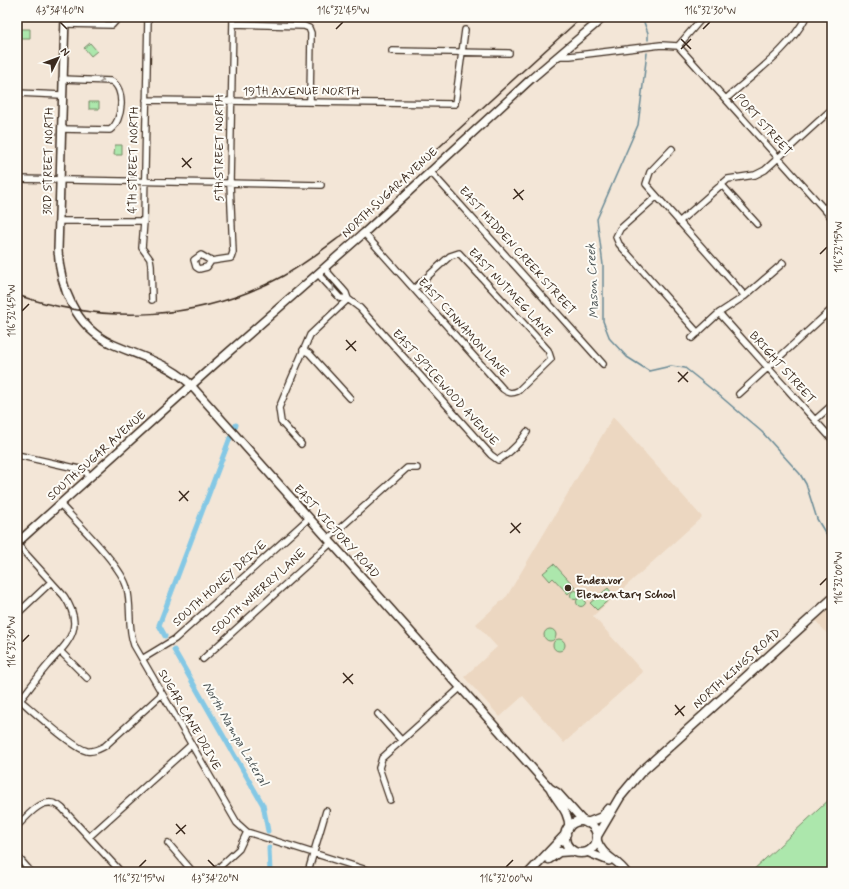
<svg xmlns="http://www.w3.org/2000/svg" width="849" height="889" font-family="Mynerve,sans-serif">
  <rect width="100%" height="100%" fill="#f3e6d7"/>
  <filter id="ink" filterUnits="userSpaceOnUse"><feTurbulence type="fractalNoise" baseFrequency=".025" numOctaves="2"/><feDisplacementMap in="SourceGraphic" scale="8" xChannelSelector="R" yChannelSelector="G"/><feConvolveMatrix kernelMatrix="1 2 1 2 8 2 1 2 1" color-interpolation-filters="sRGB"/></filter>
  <g filter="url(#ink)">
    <path fill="#ecd7c1" d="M613 417 702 517 593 616 643 672 564 743 523 696 500 717 464 677 497 647 476 624 507 596Z
      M832 605V639L815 620Z"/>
    <path fill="#ace7ac" stroke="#748865" d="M17 29H30V39H17Z
      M90 43 97 51 91 56 84 48Z
      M89 102H99V109H89Z
      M115 145H122V155H114Z
      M554 564 575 587 568 594 553 578 550 581 543 573Z
      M608 588 612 593 609 596 611 598 597 610 590 603Z
      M570.5 595a4.5 4.5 0 1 1 9 0a4.5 4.5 0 1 1-9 0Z
      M576.5 602a4.5 4.5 0 1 1 9 0a4.5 4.5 0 1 1-9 0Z
      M544 635a6 6 0 1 1 12 0a6 6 0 1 1-12 0Z
      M553 645a6 6 0 1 1 12 0a6 6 0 1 1-12 0Z
      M832 797V872H751Z"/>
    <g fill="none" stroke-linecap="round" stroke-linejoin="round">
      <path stroke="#678995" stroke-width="1.5" d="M642 17 648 33V40
        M647 53 638 125 597 219 603 265V321L610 339 627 357 649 371 671 366 685 368 719 395 762 432 800 474 806 484 817 519 832 544"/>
      <path stroke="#84c8e5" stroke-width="5" d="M234 429 236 425
        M165 636 159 625 230 438
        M174 650 263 805 268 831
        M269 848 270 872"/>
      <g stroke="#3b2a1e" stroke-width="8">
        <path id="minor" d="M148 17 144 221 142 248 150 259 151 265 152 300
          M65 24 112 25 119 17
          M233 24 304 26 309 28 311 33 310 102
          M678 46 832 218
          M392 51 509 53
          M558 56H570L661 45 678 46 703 17
          M17 93 62 95
          M726 99C752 75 790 49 806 17
          M146 100 455 104 465 30
          M61 129 110 130C123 121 126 88 111 81L62 79
          M672 149 650 172 646 184 745 296
          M430 171 603 364
          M17 179 321 185
          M721 184 757 224
          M656 197 620 229 616 237 619 244 698 333
          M824 209 832 202
          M59 221H144
          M679 222 728 179 755 175 765 170 832 109
          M364 233 503 389C508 393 511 394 518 391L551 359 548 350 459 253 450 256 414 289
          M201 255 211 261 207 267 199 269 196 267 194 260Z
          M211 261 231 258 233 252 230 183 233 17
          M324 268 346 293 348 299
          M318 274 340 298 348 299 360 308 491 455 498 460C510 453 520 443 527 432
          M719 313 830 437
          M692 338 719 313 745 296 783 263
          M303 350 309 353 350 398
          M739 394 832 309
          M815 420 832 405
          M301 444 281 422 279 408 310 335 348 299
          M17 455 84 470 90 477
          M60 504C76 522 122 566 127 588 132 607 127 626 134 645L237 823 247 832 373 872
          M328 539 407 468H417
          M17 544 64 596C87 630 66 643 46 667 36 679 27 692 17 704
          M17 614 51 582
          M61 652 87 678
          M142 659 175 639 309 518
          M203 659 331 543
          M20 700C33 711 73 748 87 751 94 752 99 749 105 746L162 694
          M378 714 401 740
          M390 800 379 768 382 758 460 688
          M17 826C30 814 44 793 62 808L121 872
          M89 837 191 745
          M168 843 193 872
          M17 856 31 872
          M214 872 239 849 247 832
          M308 872 326 811"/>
      </g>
      <g stroke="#3b2a1e" stroke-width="10">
        <path id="tertiary" d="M65 17 58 250C60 287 75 327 112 344 139 356 165 362 188 382L550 788 558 793 584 822
          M17 543 215 364 364 233 531 79 604 17
          M550 788C557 803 569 810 569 828
          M597 840C602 856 617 859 626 872
          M587 852 609 861"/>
      </g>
      <g stroke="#3b2a1e" stroke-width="11">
        <path id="secondary" d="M565 837a16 16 0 1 1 32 0a16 16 0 1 1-32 0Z
          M587 823 602 817 608 809
          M597 836 620 797 640 773 832 599
          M549 859 559 852 573 851
          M530 872 566 834"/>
      </g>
      <use href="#minor" stroke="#fdfcf7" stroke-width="5.5"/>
      <use href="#tertiary" stroke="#fdfcf7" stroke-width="7"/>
      <use href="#secondary" stroke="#fdfcf7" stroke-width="8"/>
      <path stroke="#3b2a1e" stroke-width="1.5" d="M17 295C106 325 200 321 283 276 305 264 325 248 345 233L582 17"/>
    </g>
    <defs><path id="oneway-chevron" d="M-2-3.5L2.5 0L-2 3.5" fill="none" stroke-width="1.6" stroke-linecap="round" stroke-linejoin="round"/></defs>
    <g stroke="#9c938a">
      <use href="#oneway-chevron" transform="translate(101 80) rotate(2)"/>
      <use href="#oneway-chevron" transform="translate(332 289) rotate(48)"/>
    </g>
  </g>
  <path fill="none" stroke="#3b2a1e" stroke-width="1.5" d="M60 22 67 29M336 29 343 22M703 29 710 22M681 39 691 49M681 49 691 39M182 158 191 168M182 167 192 158M514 189 523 200M513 199 524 190M820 254 827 247M22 311 29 304M346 340 356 351M346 350 356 341M678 372 688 382M678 382 688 372M179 491 188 501M179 501 189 491M511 523 520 533M510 533 521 523M820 585 827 578M22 642 29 635M343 673 353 684M343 683 353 674M675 705 684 716M675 715 685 706M176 824 185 834M176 834 186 825M208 860 215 867M139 867 146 860M506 867 513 860"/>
  <circle fill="#3b2a1e" stroke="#fdfcf7" stroke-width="1.5" cx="568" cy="588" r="4"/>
  <g text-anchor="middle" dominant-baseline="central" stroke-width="4" stroke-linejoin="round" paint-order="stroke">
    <g font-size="12" fill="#3b2a1e" stroke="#fdfcf7">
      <text x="301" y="92">19TH AVENUE NORTH</text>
      <text transform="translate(763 125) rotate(48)">PORT STREET</text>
      <text transform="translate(220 148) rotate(-90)">5TH STREET NORTH</text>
      <text transform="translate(134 160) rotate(-89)">4TH STREET NORTH</text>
      <text transform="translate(49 161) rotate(-89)">3RD STREET NORTH</text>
      <text transform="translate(390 193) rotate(-43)">NORTH SUGAR AVENUE</text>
      <text transform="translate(517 251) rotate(48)">EAST HIDDEN CREEK STREET</text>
      <text transform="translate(510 293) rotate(47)">EAST NUTMEG LANE</text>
      <text transform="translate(463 328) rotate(48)">EAST CINNAMON LANE</text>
      <text transform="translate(782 368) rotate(48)">BRIGHT STREET</text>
      <text transform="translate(445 388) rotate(48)">EAST SPICEWOOD AVENUE</text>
      <text transform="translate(97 456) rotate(-42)">SOUTH SUGAR AVENUE</text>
      <text transform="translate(336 532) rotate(48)">EAST VICTORY ROAD</text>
      <text transform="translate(220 584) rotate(-42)">SOUTH HONEY DRIVE</text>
      <text transform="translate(259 592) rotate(-42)">SOUTH WHERRY LANE</text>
      <text transform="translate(737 669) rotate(-42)">NORTH KINGS ROAD</text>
      <text transform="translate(189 720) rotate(60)">SUGAR CANE DRIVE</text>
    </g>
    <g font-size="12" font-weight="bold" fill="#3b2a1e" stroke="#fdfcf7" text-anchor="start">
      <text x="576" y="581">Endeavor<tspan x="576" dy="14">Elementary School</tspan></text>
    </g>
    <g font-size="13" font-style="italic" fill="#51595a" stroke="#fdfcf7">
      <text transform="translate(593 281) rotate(-93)">Mason Creek</text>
      <text transform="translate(235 734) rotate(60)">North Nampa Lateral</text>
    </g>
  </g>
  <rect width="849" height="889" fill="none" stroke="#fdfcf7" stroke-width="44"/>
  <g transform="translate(58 58) rotate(48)" stroke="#fdfcf7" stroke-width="3" paint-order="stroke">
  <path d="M0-3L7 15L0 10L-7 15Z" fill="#3b2a1e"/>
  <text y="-6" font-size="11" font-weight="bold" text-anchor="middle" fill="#3b2a1e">N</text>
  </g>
  <rect x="22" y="22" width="805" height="845" fill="none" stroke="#3b2a1e" stroke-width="1.5"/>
  <g font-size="10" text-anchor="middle" fill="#3b2a1e">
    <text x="60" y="14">43°34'40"N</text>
    <text x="343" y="14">116°32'45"W</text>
    <text x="710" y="14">116°32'30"W</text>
    <text transform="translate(838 247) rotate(-90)" y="4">116°32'15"W</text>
    <text transform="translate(11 311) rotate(-90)" y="4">116°32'45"W</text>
    <text transform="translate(838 578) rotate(-90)" y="4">116°32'00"W</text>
    <text transform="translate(11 642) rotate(-90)" y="4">116°32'30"W</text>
    <text x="139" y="882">116°32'15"W</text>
    <text x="215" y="882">43°34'20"N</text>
    <text x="506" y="882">116°32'00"W</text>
  </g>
</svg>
